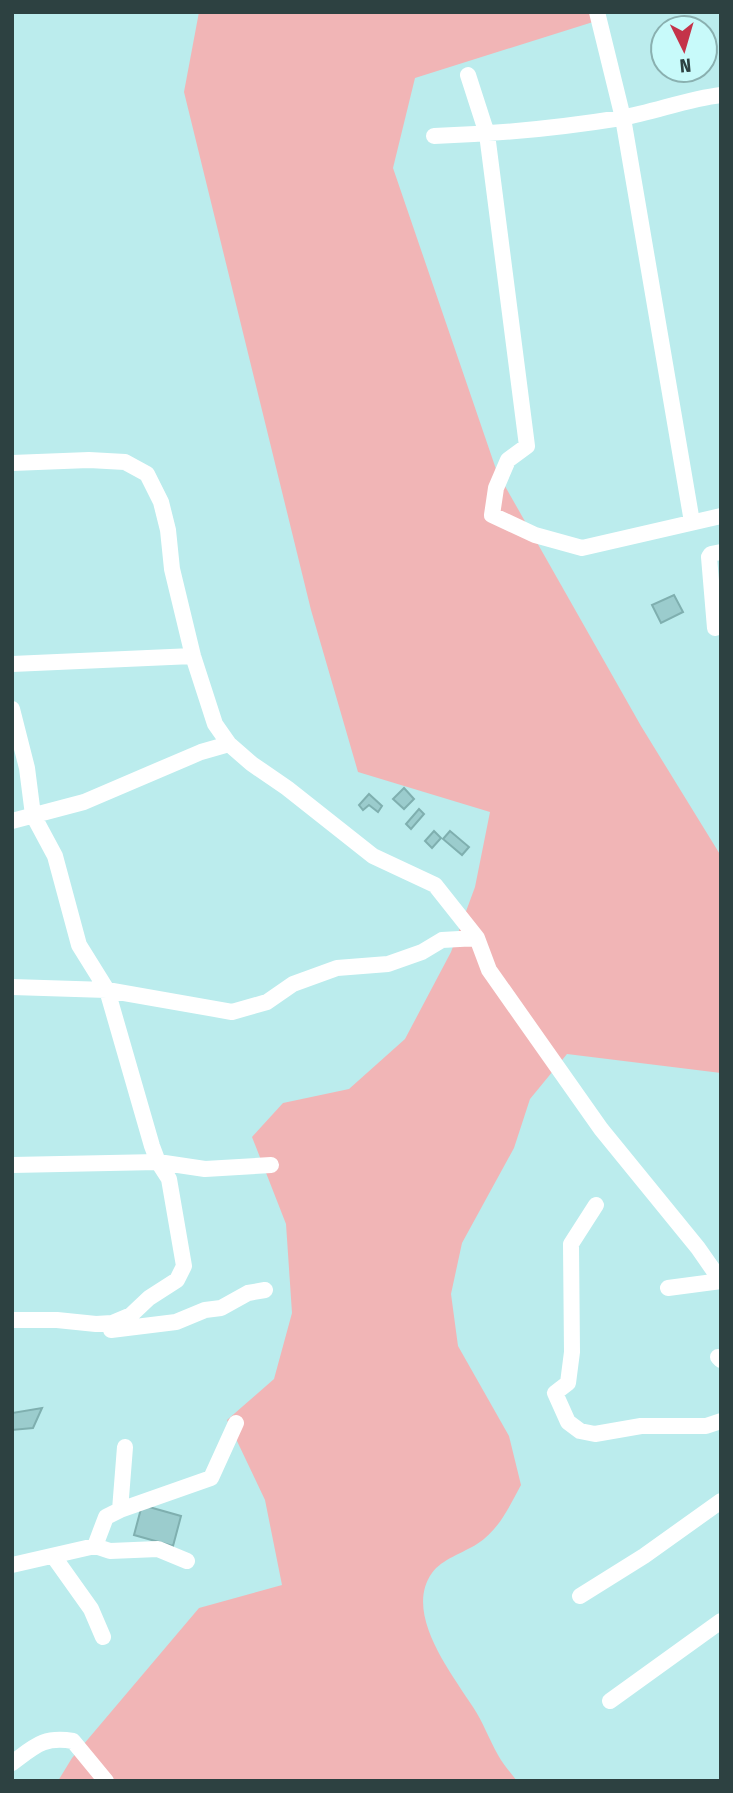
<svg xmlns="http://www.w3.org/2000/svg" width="733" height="1793" font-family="'Fira Sans Condensed',sans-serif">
  <rect width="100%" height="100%" fill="#bbeced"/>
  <path fill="#f1b5b6" d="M199 12H596L593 22 415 78 393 168 497 472 641 726 721 856V1073L567 1054 530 1099 514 1148 462 1243 451 1294 458 1346 509 1436 521 1485C509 1507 499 1530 477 1544 463 1553 442 1559 432 1573 403 1613 452 1674 473 1707 483 1722 489 1739 498 1755 503 1764 510 1772 517 1781H58L72 1758 199 1608 282 1585 265 1500 227 1420 274 1379 292 1313 286 1224 252 1137 283 1103 349 1089 405 1039 451 952 475 887 490 812 358 772 311 610 184 92Z"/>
  <path fill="#9bcccd" stroke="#7fafaf" stroke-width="2" d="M674 595 683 612 661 623 652 605Z
    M404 788 414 799 404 809 393 799Z
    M369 794 382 806 378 812 369 805 363 810 359 805Z
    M419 809 424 814 411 829 406 824Z
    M434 831 441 838 432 848 425 841Z
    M450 831 469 847 462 855 443 839Z
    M42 1408 33 1428 12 1430V1413Z
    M142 1505 181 1516 173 1546 134 1535Z"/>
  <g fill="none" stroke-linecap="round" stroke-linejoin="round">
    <path stroke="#fff" stroke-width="16" d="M597 12 623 118 692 522
      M468 75 487 134 527 446 508 460 496 488 492 515 535 535 582 548 721 516
      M434 136C496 134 559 128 621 118 655 112 687 99 721 95
      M12 463 89 460 125 462 147 474 161 502 168 530 172 569 193 656 215 724 229 744 252 764 287 788 373 856 435 885 477 938 489 970 601 1129 698 1248 721 1281
      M715 628 709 557 711 554 721 552
      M12 664 193 656
      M12 709 27 768 33 815 55 856 79 945 107 990 152 1146 158 1162 169 1179 184 1266 177 1280 149 1298 131 1315 112 1323 96 1324 57 1320H12
      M12 821 84 802 201 752 229 744
      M12 987 107 990 232 1012 267 1002 293 984 337 968 388 964 422 952 442 940 477 938
      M12 1165 158 1162 205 1169 271 1165
      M596 1205 571 1244 572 1352 568 1383 555 1393 568 1422 580 1431 595 1434 641 1426H706L721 1421
      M668 1288 721 1281
      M111 1330 176 1322 205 1310 221 1308 248 1293 265 1290
      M718 1357 721 1360
      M120 1510 211 1478 236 1423
      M95 1546 110 1551 158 1549 187 1561
      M54 1557 91 1609 103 1637
      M12 1565 95 1546 106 1517 120 1510 125 1447
      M580 1596 644 1556 721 1501
      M610 1701 721 1621
      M12 1763C35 1746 44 1736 73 1741L106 1781"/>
  </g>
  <rect width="733" height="1793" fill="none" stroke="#2d4141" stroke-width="28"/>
  <g transform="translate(684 49) rotate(175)"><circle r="33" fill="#c8fafa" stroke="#8ab0b0" stroke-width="2"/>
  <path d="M0-5L12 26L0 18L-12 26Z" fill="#c43349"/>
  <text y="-10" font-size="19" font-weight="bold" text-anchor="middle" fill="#2d4141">N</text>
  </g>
</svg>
